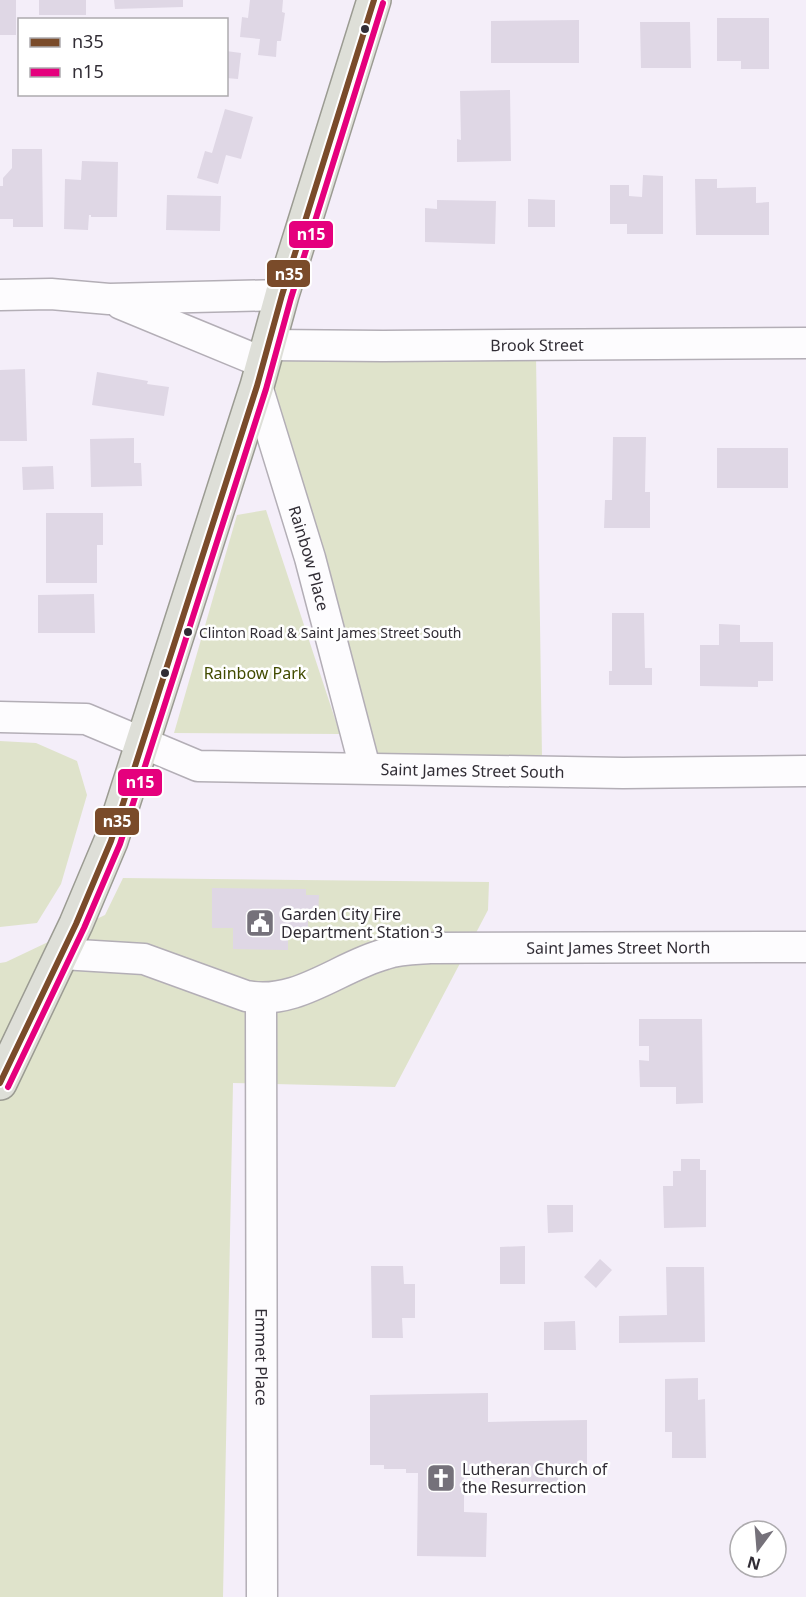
<svg xmlns="http://www.w3.org/2000/svg" width="806" height="1597" font-family="'Noto Sans',sans-serif">
  <rect width="100%" height="100%" fill="#f4eef9"/>
  <path fill="#dfe3cb" d="M536 356 542 757 372 753 264 386 277 357Z
    M266 510 340 734 174 733 237 515Z
    M0 741 36 743 77 761 87 795 61 884 37 923 0 927Z
    M123 878 489 882 488 910 395 1087 233 1083 223 1597H0V963L6 962 105 915Z"/>
  <path fill="#dfd7e5" d="M0 0H16V35H0Z
    M39 0H86V15H39Z
    M114 0H183V7L115 9Z
    M250 0H283L282 12 285 13 281 41H277L276 57 258 55 260 39 240 37 242 17 248 18Z
    M717 18H769V69H741V61H717Z
    M579 20V63H491V21Z
    M640 22H690L691 68H641Z
    M226 51 241 53 238 79 226 78Z
    M510 90 511 161 457 162V139L461 140 460 91Z
    M225 109 253 117 241 159 226 155 218 184 197 178 205 151 212 153Z
    M12 149H42L43 227H13V219H0V186H3V178L12 168Z
    M82 161 118 162 117 217H91V215H89L88 230 64 229 65 179 81 180Z
    M643 175 663 176V234H627V224H610V185H629V196L642 197Z
    M695 179H717V188L756 187V203L769 202V235H696Z
    M167 195 221 196 220 231 166 230Z
    M528 199 555 200V227H528Z
    M437 200 496 201 495 244 425 242V208L437 209Z
    M25 369 27 441H0V370Z
    M97 372 148 381 147 384 169 387 164 416 92 405Z
    M613 437H646L645 492H650V528H604L605 500H612Z
    M134 438V463H141L142 486 91 487 90 439Z
    M717 448H788V488H717Z
    M53 466 54 489 23 490 22 467Z
    M46 513H103V545H97V583H46Z
    M94 594 95 633H38V595Z
    M612 613H644L645 668H652V685H609V671H612Z
    M719 624 740 625V642H773V681H758V687L700 686V645H719Z
    M212 888 306 889V895H319L318 918 308 917V929L288 928V950L233 949V928H212Z
    M639 1019H702L703 1103 676 1104V1087H640L639 1060 649 1061V1046H639Z
    M681 1159H700V1170H706V1227L664 1228 663 1186H673V1171H681Z
    M547 1205H573V1232L548 1233Z
    M525 1246V1284H500V1247Z
    M600 1259 612 1270 596 1288 584 1277Z
    M371 1266H403L404 1284H415V1318H402L403 1338H372Z
    M666 1267H704L705 1342 619 1343V1316L667 1315Z
    M575 1321 576 1350H544V1322Z
    M698 1378V1400L705 1399 706 1458H672V1432H665V1379Z
    M488 1393V1422L587 1420V1471L558 1470V1483H521L522 1473 464 1472V1512L487 1513 486 1557 417 1556 418 1473H406V1469H384V1465H370V1395Z"/>
  <g fill="none" stroke-linecap="round" stroke-linejoin="round">
    <g stroke="#b3aeb6" stroke-width="33">
      <g id="minor">
        <path d="M0 295 51 294 109 299 282 295"/>
        <path d="M121 304 264 363"/>
        <path id="s1" d="M269 345 383 346 806 343"/>
        <path id="s2" d="M257 386 310 558 365 768"/>
        <path id="s3" d="M0 717 86 719 198 766 623 773 806 771"/>
        <path id="s4" d="M62 954 144 959 246 996C297 1006 338 967 385 954 399 949 415 949 430 948L806 947"/>
        <path id="s5" d="M261 999 262 1597"/>
      </g>
    </g>
    <g stroke="#9b9b92" stroke-width="36">
      <path id="major" d="M0 1083 76 924 111 841 257 386 282 295 374 0"/>
    </g>
    <use href="#minor" stroke="#fdfcfe" stroke-width="30"/>
    <use href="#major" stroke="#dedfd8" stroke-width="33"/>
    <g stroke="#fff" stroke-width="10">
      <path id="bus-1" d="M0 1083 76 924 111 841 257 386 282 295 374 0"/>
    </g>
    <g stroke="#fff" stroke-width="10">
      <path id="bus-2" d="M8 1087 84 928 120 844 266 389 291 298 383 3"/>
    </g>
    <use href="#bus-1" stroke="#7a4b2a" stroke-width="6"/>
    <use href="#bus-2" stroke="#e5007d" stroke-width="6"/>
  </g>
  <defs>
    <g id="civic-square" transform="scale(1.5)"><rect x="-9" y="-9" width="18" height="18" rx="4" fill="#75717a" stroke="#fff"/><path d="M-.6-6.5H3V-4.5H.6V-3L4-1V1h2V6H-6V1h2V-1L-.6-3ZM-1.2 2.5V6h2.4V2.5Z" fill="#fff"/></g>
    <g id="church-square" transform="scale(1.5)"><rect x="-9" y="-9" width="18" height="18" rx="4" fill="#75717a" stroke="#fff"/><path d="M-1.2-6h2.4v3.5h3.3v2.4h-3.3V6h-2.4V-.1h-3.3v-2.4h3.3Z" fill="#fff"/></g>
  </defs>
  <g fill-rule="evenodd">
    <use href="#civic-square" x="260" y="923"/>
    <use href="#church-square" x="441" y="1478"/>
  </g>
  <g fill="#312d35" stroke="#fff" stroke-width="2">
    <circle cx="365" cy="29" r="5"/>
    <circle cx="188" cy="632" r="5"/>
    <circle cx="165" cy="673" r="5"/>
  </g>
  <g text-anchor="middle" dominant-baseline="central" stroke-width="5" stroke-linejoin="round" paint-order="stroke">
    <g font-size="14" fill="#312d35" stroke="#fff" text-anchor="start">
      <text x="199" y="632">Clinton Road &amp; Saint James Street South</text>
    </g>
    <g font-size="16" fill="#312d35" stroke="#fff">
      <text stroke="none"><textPath href="#s1" startOffset="268">Brook Street</textPath></text>
      <text stroke="none"><textPath href="#s2" startOffset="180">Rainbow Place</textPath></text>
      <text stroke="none"><textPath href="#s3" startOffset="482">Saint James Street South</textPath></text>
      <text stroke="none"><textPath href="#s4" startOffset="572">Saint James Street North</textPath></text>
      <text stroke="none"><textPath href="#s5" startOffset="358">Emmet Place</textPath></text>
    </g>
    <g font-size="16" fill="#424c00" stroke="#fff">
      <text x="255" y="673">Rainbow Park</text>
    </g>
    <g font-size="16" fill="#312d35" stroke="#fff" text-anchor="start">
      <text x="281" y="914">Garden City Fire<tspan x="281" dy="18">Department Station 3</tspan></text>
      <text x="462" y="1469">Lutheran Church of<tspan x="462" dy="18">the Resurrection</tspan></text>
    </g>
  </g>
  <g stroke="#fff" stroke-width="2">
    <rect x="288" y="220" width="46" height="29" rx="6" fill="#e5007d"/>
    <rect x="266" y="259" width="45" height="29" rx="6" fill="#7a4b2a"/>
    <rect x="117" y="768" width="46" height="29" rx="6" fill="#e5007d"/>
    <rect x="94" y="807" width="46" height="29" rx="6" fill="#7a4b2a"/>
  </g>
  <g font-size="16" text-anchor="middle" font-weight="bold" fill="#fff">
    <text x="311" y="240">n15</text>
    <text x="289" y="280">n35</text>
    <text x="140" y="788">n15</text>
    <text x="117" y="827">n35</text>
  </g>
  <rect x="18" y="18" width="210" height="78" fill="#ffffff" stroke="#adabae" stroke-width="1.5"/>
  <rect x="30" y="38" width="30" height="9" fill="#7a4b2a" stroke="#adabae" stroke-width="1.5"/>
  <text x="72" y="48" font-size="18" fill="#312d35">n35</text>
  <rect x="30" y="68" width="30" height="9" fill="#e5007d" stroke="#adabae" stroke-width="1.5"/>
  <text x="72" y="78" font-size="18" fill="#312d35">n15</text>
  <g transform="translate(758 1549) rotate(196)"><circle r="28" fill="#ffffff" stroke="#adabae" stroke-width="1.5"/>
  <path d="M0-4.5L10 22L0 15L-10 22Z" fill="#75717a"/>
  <text y="-9" font-size="16" font-weight="bold" text-anchor="middle" fill="#312d35">N</text>
  </g>
</svg>
